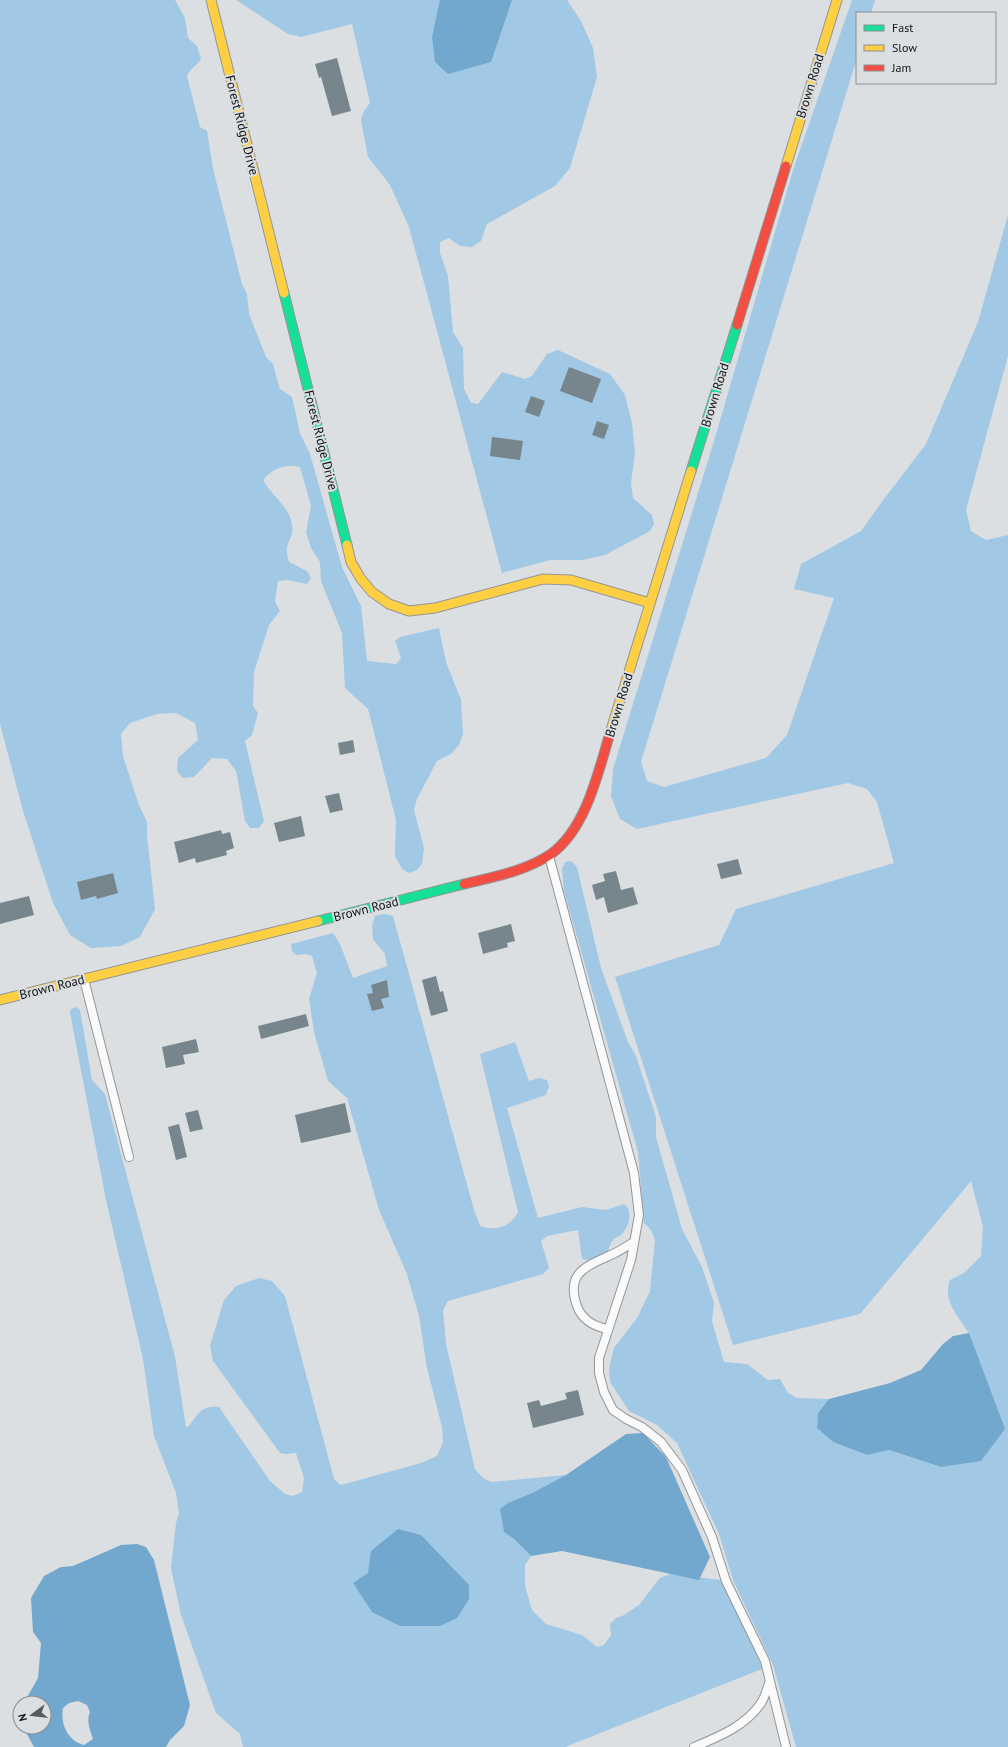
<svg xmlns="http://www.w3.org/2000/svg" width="1008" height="1747" font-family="'PT Sans',sans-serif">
  <rect width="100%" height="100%" fill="#dcdfe1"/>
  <path fill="#a1c8e5" d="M0 0H175L185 18 188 38 197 46 201 59C197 66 190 68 187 76L200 127 207 131 213 169 242 284 247 294 249 314 266 357 273 364 280 389 292 397 300 433 310 454 342 567 361 606 367 661 396 664 401 658 395 641 400 637 439 628 446 662 461 700 463 734 459 745 451 754 437 761 417 799 414 810 424 848 422 864 417 870 409 873 402 869 395 856 396 820 368 709 345 688 342 633 321 581 320 562 311 548 306 532 311 506 300 467C286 463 272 469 263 480 270 493 288 507 291 520 295 534 290 536 287 547 286 551 288 558 289 562L307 571 311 578 307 584 288 580 278 581 275 602 280 611 269 625 254 672 253 706 258 713 252 735 245 741 264 821 259 828H250L245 821 236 771 227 759 212 758 194 777 183 778 177 771 178 758 198 740 195 723 176 713 157 714 130 723 121 734 123 756 139 805 147 822V836L155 909 140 937 121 946 91 948 70 935 53 903 23 811 0 724Z
    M236 0H567L581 21 593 48 597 77 570 168 555 186 487 224 481 241 472 247 460 246 449 238 440 242V253L448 276 453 332 463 348 464 389 471 403 478 404 502 372 525 379 532 376 547 354 558 350 610 374 625 395 632 423 635 453 631 483 633 498 652 515 654 524 650 531 605 555 583 560H550L502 573 409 227 390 185 368 157 361 120 364 111 370 103 352 24 301 37 288 34Z
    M852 0H875L871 13H857V58L641 762 647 781 664 787 766 758 787 735 834 598 794 589 801 564 861 531 884 499 926 444 978 322 1008 215V356L966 510 971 531 986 540 1008 535V1747H796L773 1665 733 1580 719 1534 677 1443 657 1425 629 1411 610 1382 609 1368 614 1348 637 1318 650 1291 655 1240 651 1230 644 1223 638 1152 564 891 562 869 565 862 571 861 577 867 601 968 628 1042 636 1056 656 1117V1137L682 1229 702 1267 714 1303 712 1321 724 1362 747 1364 768 1380 780 1379 788 1393 797 1398 829 1399 818 1413 817 1427 833 1442 867 1455 889 1450 941 1467 969 1333C958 1316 942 1300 950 1280L964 1273 981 1256 983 1227 971 1181 860 1314 733 1345 615 977 719 945 736 909 894 863 877 802 867 789 848 783 637 829 620 819 611 796 613 769 714 441 793 170Z
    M384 914 393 916 474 1210 480 1226C496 1231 510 1228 518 1212L480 1054 515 1042 529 1081 539 1078 547 1080 549 1086 546 1095 507 1108 538 1218 582 1207 606 1210 624 1204C633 1210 629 1226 623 1233 621 1236 616 1237 613 1240 610 1243 609 1248 608 1252L588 1260 582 1259 578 1230 547 1236 541 1241 549 1268 543 1274 448 1301 443 1310 446 1344 475 1469 483 1478 491 1482 566 1475 534 1492 508 1503 504 1532 514 1539 531 1556 525 1565V1586L532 1610 546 1624 582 1635 597 1647 604 1645 611 1635 610 1624 616 1618 624 1615 639 1605 660 1578 670 1574 721 1580 754 1646 762 1669 565 1747H243L240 1734 216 1713 181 1615 171 1568 176 1523 179 1513 176 1493 154 1436 143 1359 106 1200 70 1013 71 1009 76 1007 80 1010 92 1080 105 1094 175 1357 186 1427 189 1426C198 1414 201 1405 219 1407L270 1481 285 1494 293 1496 302 1492 304 1478 296 1453 286 1454 280 1453 213 1361 210 1346 224 1300 236 1286 259 1278 272 1281 285 1296 334 1479 341 1485 421 1463 437 1456 443 1442 442 1427 427 1368 419 1316 407 1274 379 1210 347 1098 328 1081 314 1032 309 999 317 973 312 956 306 954 296 955 292 951 291 944 333 933 340 944 353 978 387 966 385 954 373 939 372 925 375 916Z"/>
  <path fill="#72a8cd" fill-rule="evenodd" d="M440 0H512L491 62 448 74 435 62 432 37Z
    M969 1333 1005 1429 981 1461 941 1467 889 1450 867 1455 833 1442 817 1428 818 1413 829 1399 890 1383 921 1370 943 1344 953 1336Z
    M643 1433 666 1457 710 1557 699 1580 562 1551 531 1556 514 1539 504 1532 500 1509 508 1503 534 1492 566 1475 626 1434Z
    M398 1529 421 1535 469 1585V1599L457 1618 440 1626H400L372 1612 353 1583 368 1573 371 1551Z
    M137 1544 146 1547 154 1560 190 1705 184 1726 170 1740 166 1747H34L23 1727H44V1703H25L26 1699 38 1678 41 1643 33 1632 31 1598 44 1576 61 1567 73 1566 121 1545ZM78 1701 87 1705 90 1712C86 1722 90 1730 93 1739L84 1745C68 1741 60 1724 63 1708L69 1703Z"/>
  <path fill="#77858d" d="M337 58 351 111 332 116 321 77 319 78 315 64Z
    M569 367 601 379 592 403 560 391Z
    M531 396 545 401 539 417 525 412Z
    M597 421 609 425 604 439 592 435Z
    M492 437 523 441 520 460 490 456Z
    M353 740 355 752 340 755 338 743Z
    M339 793 343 810 330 813 325 796Z
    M301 816 305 836 279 842 274 823Z
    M221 830 222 834 230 832 234 848 226 851 227 855 196 863 195 858 179 863 174 842Z
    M738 859 742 874 721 879 717 864Z
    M616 871 621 890 633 887 638 904 608 913 604 897 596 900 592 885 605 881 603 874Z
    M113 873 118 893 97 899 96 896 81 900 77 882Z
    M29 896 34 915 0 924V903Z
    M511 924 515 941 507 943 508 947 483 954 478 933Z
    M436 976 440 992 443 991 448 1011 431 1016 422 980Z
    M387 980 389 997 381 999 384 1008 372 1011 367 994 373 993 371 985Z
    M306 1014 309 1026 261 1039 258 1026Z
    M196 1039 199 1052 183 1055 185 1064 166 1068 162 1047Z
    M345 1103 351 1132 301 1143 295 1115Z
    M198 1110 203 1129 190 1132 185 1113Z
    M179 1124 187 1157 176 1160 168 1127Z
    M578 1390 584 1415 533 1428 527 1403 539 1400 541 1406 567 1399 565 1393Z"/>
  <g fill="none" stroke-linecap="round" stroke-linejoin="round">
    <g stroke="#939597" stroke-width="10">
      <path id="lane" d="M549 856 634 1173 639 1215 631 1260 599 1358V1373L604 1392 613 1410 626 1419 642 1427 661 1442 682 1470 712 1537 726 1581 765 1661 786 1747
        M84 979 129 1157
        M607 1329C593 1326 582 1320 577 1306 565 1272 587 1266 613 1254 620 1251 627 1246 634 1242
        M694 1747C718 1737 746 1726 761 1703 765 1697 767 1689 769 1683"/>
    </g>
    <g stroke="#939597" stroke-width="11">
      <path id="fast" d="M284 293 347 545
        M691 471 737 325
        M318 921 464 884"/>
    </g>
    <g stroke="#939597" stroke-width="11">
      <path id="slow" d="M211 0 284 293
        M786 166 837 0
        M347 545 351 562 361 579 372 592 389 604 409 611 435 608 543 579 571 580 650 603
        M610 733 691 471
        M0 1000 318 921"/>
    </g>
    <g stroke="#939597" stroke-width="11">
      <path id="jam" d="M737 325 786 166
        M464 884C493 877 526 871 551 854 586 829 598 773 610 733"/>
    </g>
    <use href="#lane" stroke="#fafafa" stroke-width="8"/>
    <use href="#fast" stroke="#16e098" stroke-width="9"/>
    <use href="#slow" stroke="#ffcf43" stroke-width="9"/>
    <use href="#jam" stroke="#f24e42" stroke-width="9"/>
  </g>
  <g text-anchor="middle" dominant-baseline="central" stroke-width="4" stroke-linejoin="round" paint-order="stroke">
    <g font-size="13" fill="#131415" stroke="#dbdfe2">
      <text transform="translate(810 86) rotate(-73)">Brown Road</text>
      <text transform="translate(242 125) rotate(76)">Forest Ridge Drive</text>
      <text transform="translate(715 395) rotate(-73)">Brown Road</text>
      <text transform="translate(321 440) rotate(76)">Forest Ridge Drive</text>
      <text transform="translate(619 705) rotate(-73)">Brown Road</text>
      <text transform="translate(366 909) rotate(-14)">Brown Road</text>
      <text transform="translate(52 987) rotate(-14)">Brown Road</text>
    </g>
  </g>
  <rect x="856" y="12" width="140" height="72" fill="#dbdfe2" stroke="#8b8e90"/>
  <rect x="864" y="25" width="20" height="6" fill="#16e098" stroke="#8b8e90"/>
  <text x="892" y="32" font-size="12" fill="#131415">Fast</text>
  <rect x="864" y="45" width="20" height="6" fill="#ffcf43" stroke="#8b8e90"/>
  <text x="892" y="52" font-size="12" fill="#131415">Slow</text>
  <rect x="864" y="65" width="20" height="6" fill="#f24e42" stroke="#8b8e90"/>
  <text x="892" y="72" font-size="12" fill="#131415">Jam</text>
  <g transform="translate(32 1715) rotate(255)"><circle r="19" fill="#dbdfe2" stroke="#8b8e90"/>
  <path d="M0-3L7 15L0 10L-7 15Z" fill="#595b5c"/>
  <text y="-6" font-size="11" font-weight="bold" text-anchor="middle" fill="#131415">N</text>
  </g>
</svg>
